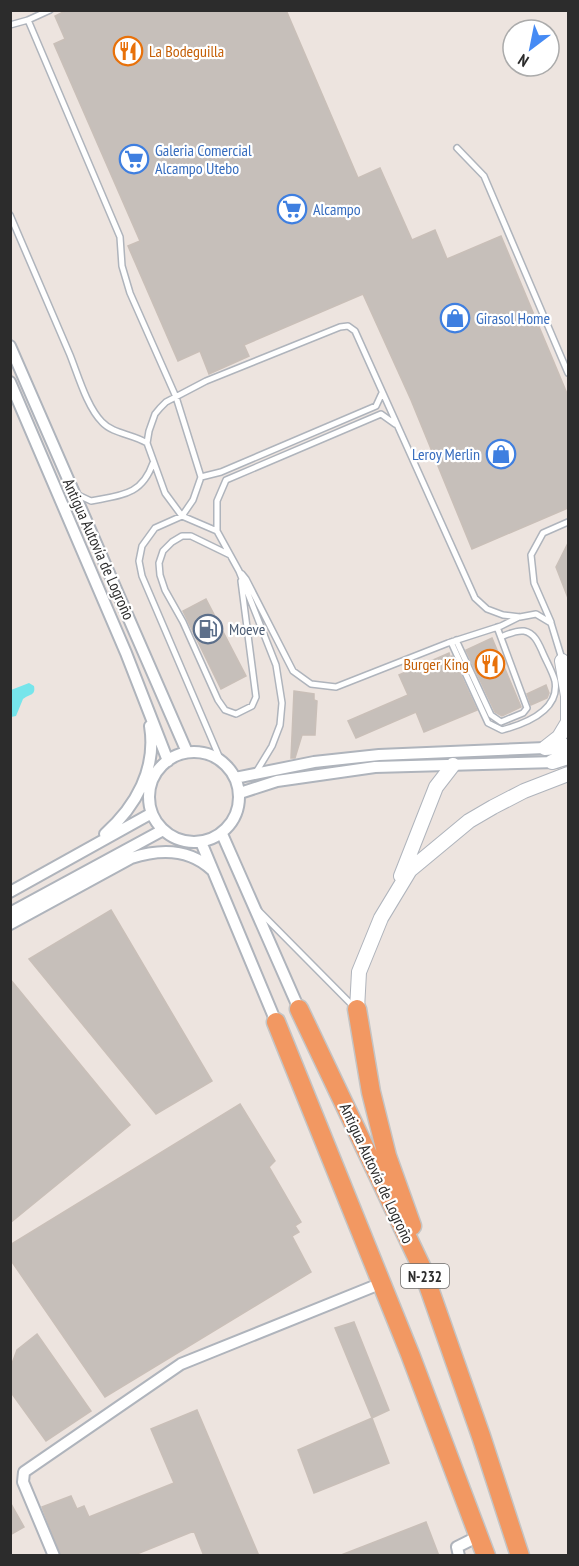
<svg xmlns="http://www.w3.org/2000/svg" width="579" height="1566" font-family="'PT Sans Narrow',sans-serif">
  <rect width="100%" height="100%" fill="#ede4df"/>
  <path fill="#76e5eb" d="M29 683 34 686C36 696 29 694 23 699L16 716 11 717V690Z"/>
  <path fill="#c6bfba" stroke="#c9bfb8" stroke-width="1.5" d="M67 10H286L358 178 380 168 412 240 435 230 447 259 501 236 568 396V508L472 549 411 400 363 294 244 345 249 356 209 374 200 351 178 361 128 246 140 241 54 44 65 39 55 16Z
    M568 543V598L556 567Z
    M206 599 246 676 221 689 183 611Z
    M492 638 521 707 502 716 495 712 466 650Z
    M449 653 450 657 452 656 477 710 424 732 416 712 356 738 348 721 408 695 399 675Z
    M546 685 549 693 547 698 531 705 527 694Z
    M294 691 314 694V700L317 701 315 735H302L295 758H291Z
    M111 910 212 1081 156 1114 29 959Z
    M10 979 130 1125 10 1223Z
    M240 1104 275 1161 269 1167 301 1222 295 1226 299 1232 292 1236 311 1272 105 1397 10 1259V1245Z
    M354 1322 389 1410 372 1418 335 1328Z
    M37 1334 91 1411 46 1441 10 1391V1369L17 1350Z
    M197 1410 259 1556H204L194 1531 132 1556H61L42 1507 71 1496 77 1509 84 1506 89 1517 174 1483 151 1429Z
    M372 1418 389 1463 314 1493 298 1450Z
    M10 1502 24 1527 10 1535Z
    M426 1522 439 1556H341V1555Z"/>
  <g fill="none" stroke-linecap="round" stroke-linejoin="round">
    <g stroke="#afb4bc" stroke-width="8">
      <path id="service" d="M50 10 28 20 120 237 122 266 130 293 176 397 201 477 193 500 182 516 155 528 142 546 139 561 142 576 221 761
        M10 25 28 20
        M457 148 484 176 568 373
        M10 215C30 261 50 308 70 355 78 375 87 407 102 422 113 434 133 434 147 443
        M201 477 221 472 376 406 382 393
        M76 494 91 501C122 495 142 495 153 463
        M217 531V501L226 480 381 414 395 424
        M230 555 191 536H182L172 542 163 551 159 563 160 575 165 590 183 622 218 700 225 710 236 714 252 706 256 697 241 581
        M242 574 246 579 293 671 311 684 336 687 448 643 501 626 519 617
        M551 622 534 583 531 555 543 533 568 522
        M456 640 491 715 501 722 523 713 527 708 497 627
        M451 642 488 723 502 730C524 724 560 711 555 681 552 670 546 661 542 651 538 642 534 633 524 631 516 630 508 634 501 637
        M255 774 272 746 280 725 282 703 276 665 239 571 217 531 182 516 165 493 147 443 149 431 155 414 160 408 166 402 206 381 340 327 348 326 355 331 475 598 487 609 503 615 520 617 536 614 551 623 562 659
        M258 910 355 1008"/>
    </g>
    <g stroke="#afb4bc" stroke-width="14">
      <path id="minor" d="M10 346 187 752
        M10 382 126 653 168 761
        M149 797a45 45 0 1 1 90 0a45 45 0 1 1-90 0Z
        M235 778 314 762 379 755 545 748
        M240 793 277 781 375 767 557 762
        M105 834C136 806 157 769 150 726
        M222 834 299 1009
        M201 842 276 1022
        M10 892 152 813
        M10 913 163 830
        M10 924 131 858C159 849 189 848 212 870
        M54 1556 23 1482 24 1472 181 1364 382 1283
        M459 1556 457 1547 479 1536"/>
    </g>
    <g stroke="#afb4bc" stroke-width="16">
      <path id="tertiary" d="M562 661 568 696V724
        M545 748 559 737 568 722
        M545 748 568 746
        M552 762 568 757
        M401 876 436 787 453 765
        M357 1009 359 972 381 918 410 870 469 821 493 807 524 791 568 774"/>
    </g>
    <g stroke="#c4c4c4" stroke-width="21">
      <path id="trunk" d="M299 1009 422 1268 481 1436 520 1556
        M357 1009 371 1092 387 1156 412 1226
        M276 1022 410 1354 486 1556"/>
    </g>
    <use href="#service" stroke="#fff" stroke-width="5"/>
    <use href="#minor" stroke="#fff" stroke-width="10"/>
    <use href="#tertiary" stroke="#fff" stroke-width="14"/>
    <use href="#trunk" stroke="#f29862" stroke-width="18"/>
  </g>
  <defs>
    <g id="restaurant-ring" transform="scale(1.5)"><circle r="9.5" fill="#fff" stroke="#e8710a" stroke-width="1.5"/><path d="M-5-6h1v4h1v-4h1v4h1v-4h1v5L-1.5 .5V6h-2V.5L-5-1ZM5-6V6H3V1.5H1.5Q1.5-4 5-6Z" fill="#e8710a"/></g>
    <g id="supermarket-ring" transform="scale(1.5)"><circle r="9.5" fill="#fff" stroke="#3f7fe0" stroke-width="1.5"/><path d="M-6-5.5h2.5l.6 2H6L4.5 2H-2.5L-4.4-4H-6ZM-1.5 3.2a1.3 1.3 0 1 0 .1 0ZM3 3.2a1.3 1.3 0 1 0 .1 0Z" fill="#3f7fe0"/></g>
    <g id="shop-ring" transform="scale(1.5)"><circle r="9.5" fill="#fff" stroke="#3f7fe0" stroke-width="1.5"/><path d="M-5-2.5h2.3a2.7 3.5 0 0 1 5.4 0H5L5.5 6h-11ZM-1.5-2.5h3a1.5 2.3 0 0 0-3 0Z" fill="#3f7fe0"/></g>
    <g id="fuel-ring" transform="scale(1.5)"><circle r="9.5" fill="#fff" stroke="#5c6f8a" stroke-width="1.5"/><path d="M-5.5-6h7V0h2V4h1.3V-2.5L3-4.5l.8-.8L6-3V5H2.5V1h-1V6h-7ZM-4.2-4.7v3.2H.2V-4.7Z" fill="#5c6f8a"/></g>
  </defs>
  <g fill-rule="evenodd">
    <use href="#restaurant-ring" x="128" y="51"/>
    <use href="#supermarket-ring" x="134" y="159"/>
    <use href="#supermarket-ring" x="292" y="209"/>
    <use href="#shop-ring" x="455" y="318"/>
    <use href="#shop-ring" x="501" y="454"/>
    <use href="#fuel-ring" x="208" y="629"/>
    <use href="#restaurant-ring" x="490" y="664"/>
  </g>
  <g text-anchor="middle" dominant-baseline="central" stroke-width="4.5" stroke-linejoin="round" paint-order="stroke">
    <rect fill="#fff" stroke="#6b6b6b" stroke-width="1.5" x="401" y="1264" width="48" height="24" rx="4.5"/>
    <g font-size="15" font-weight="bold" fill="#2c2c2c">
      <text x="425" y="1276">N-232</text>
    </g>
    <g font-size="16" fill="#c56008" stroke="#fff" text-anchor="start">
      <text x="149" y="51">La Bodeguilla</text>
      <text x="469" y="664" text-anchor="end">Burger King</text>
    </g>
    <g font-size="16" fill="#366cbe" stroke="#fff" text-anchor="start">
      <text x="155" y="150">Galeria Comercial<tspan x="155" dy="18">Alcampo Utebo</tspan></text>
      <text x="313" y="209">Alcampo</text>
      <text x="476" y="318">Girasol Home</text>
      <text x="480" y="454" text-anchor="end">Leroy Merlin</text>
    </g>
    <g font-size="16" fill="#2c2c2c" stroke="#fff">
      <text transform="translate(99 549) rotate(66)">Antigua Autovía de Logroño</text>
      <text transform="translate(377 1173) rotate(65)">Antigua Autovía de Logroño</text>
    </g>
    <g font-size="16" fill="#4e5e75" stroke="#fff" text-anchor="start">
      <text x="229" y="629">Moeve</text>
    </g>
  </g>
  <rect width="579" height="1566" fill="none" stroke="#2c2c2c" stroke-width="24"/>
  <g transform="translate(531 48) rotate(212)"><circle r="28" fill="#ffffff" stroke="#ababab" stroke-width="1.5"/>
  <path d="M0-4.5L10 22L0 15L-10 22Z" fill="#458af4"/>
  <text y="-9" font-size="16" font-weight="bold" text-anchor="middle" fill="#2c2c2c">N</text>
  </g>
</svg>
